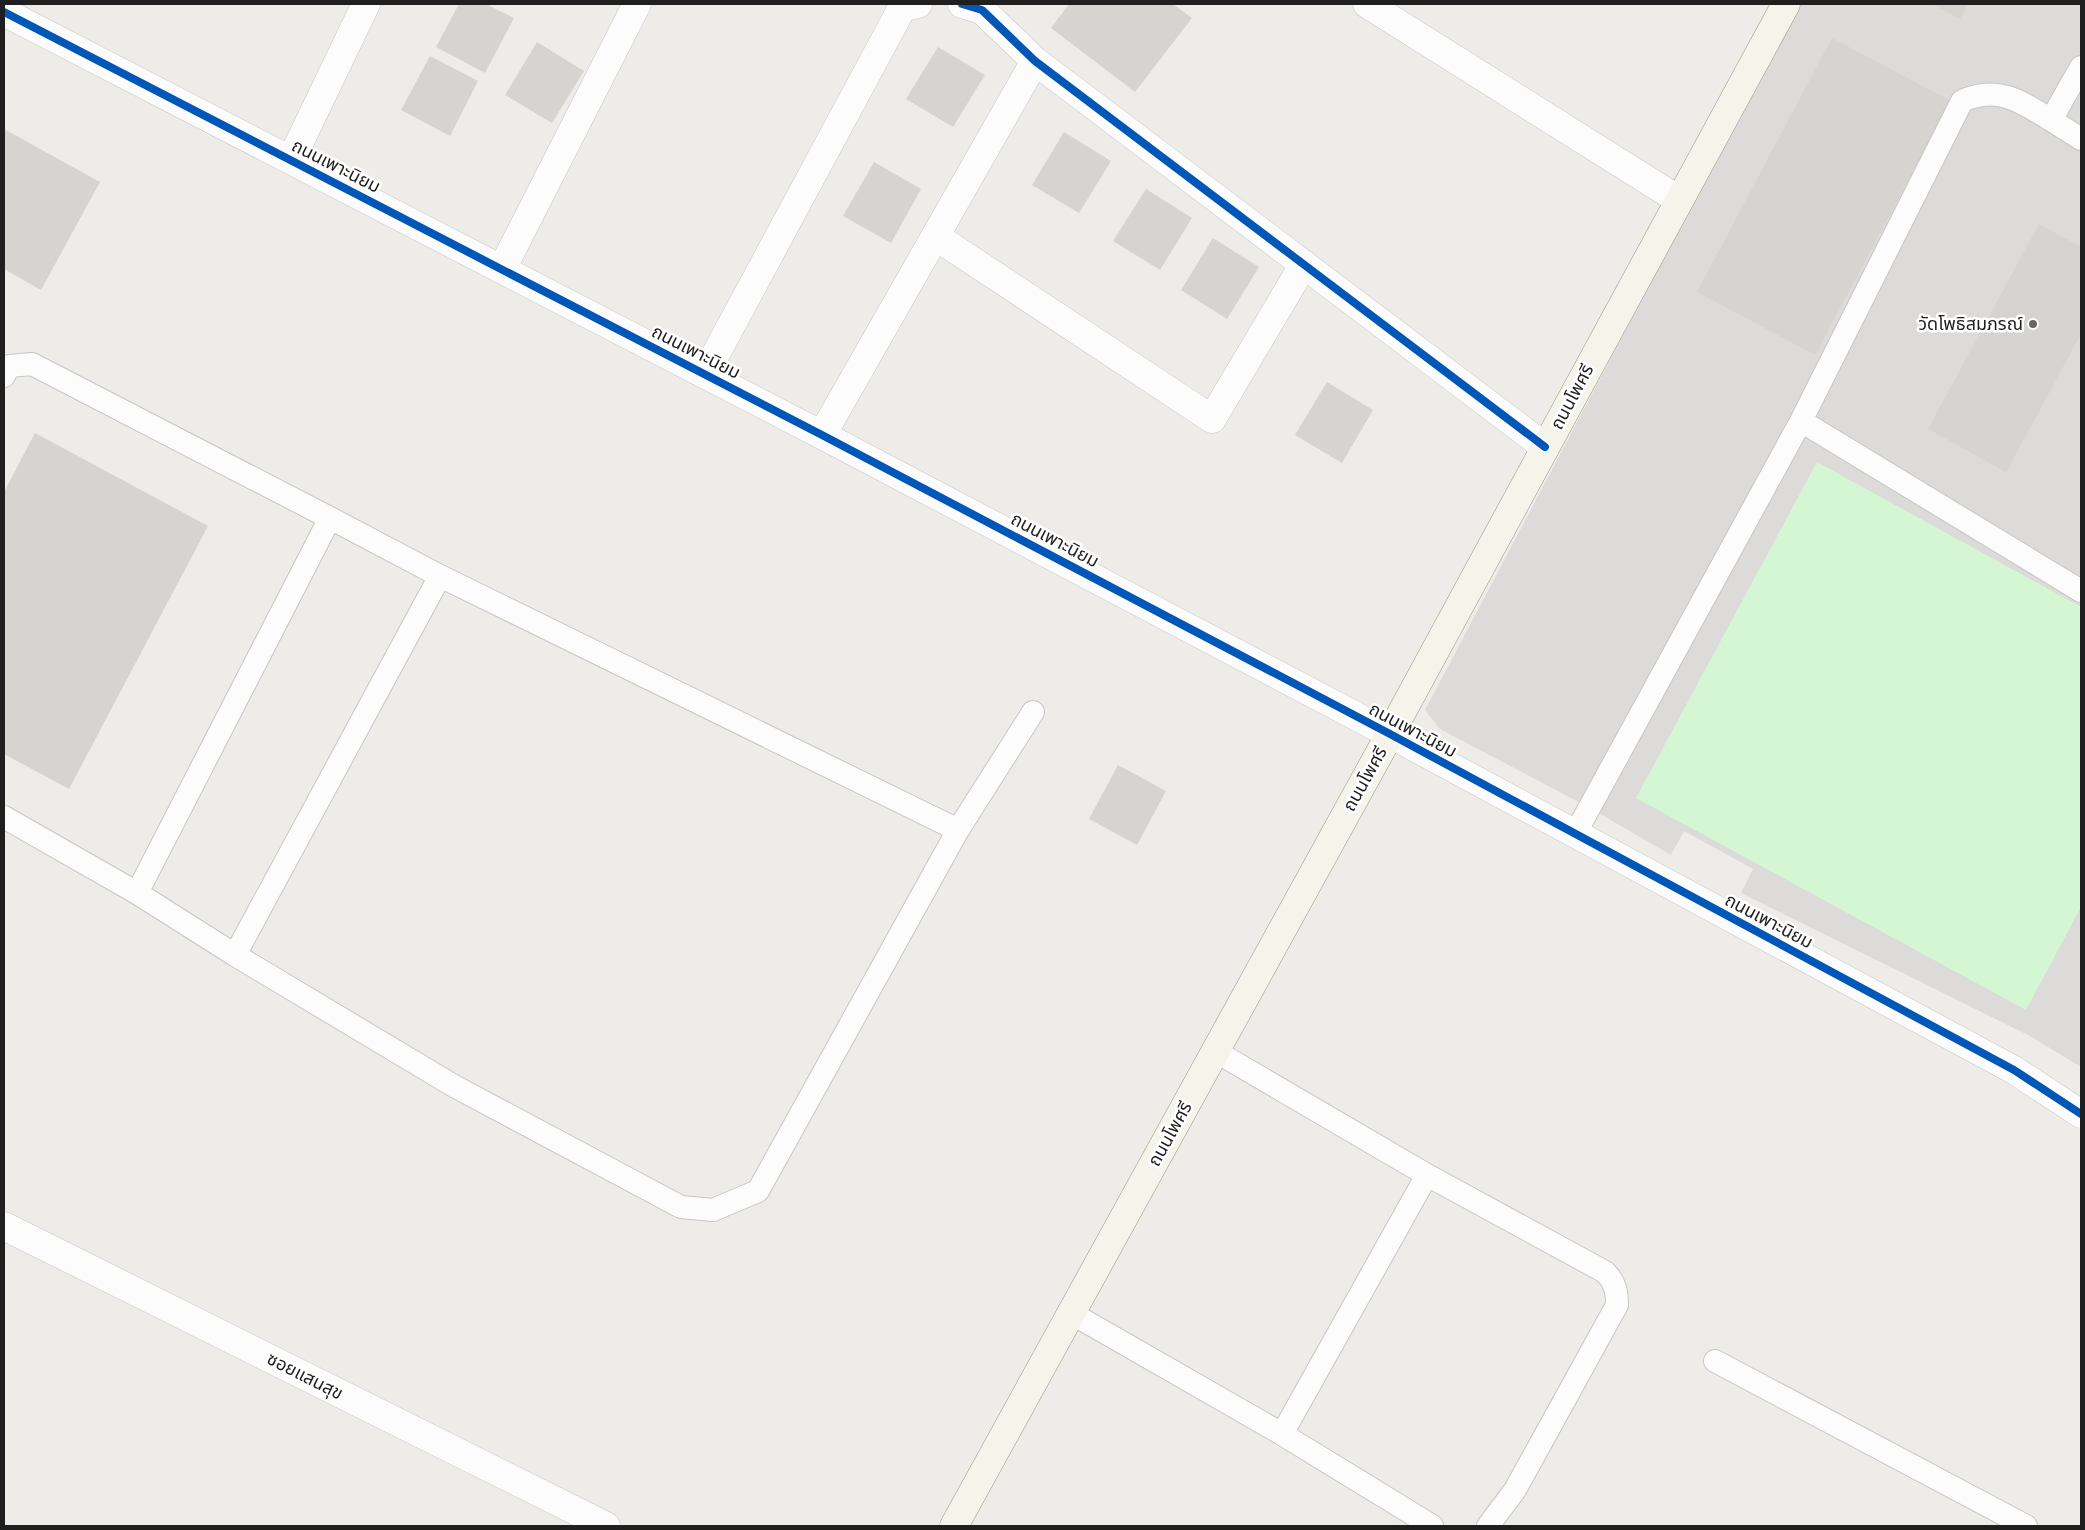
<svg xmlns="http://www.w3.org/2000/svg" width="2085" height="1530" font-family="Jost,'Noto Sans Thai',sans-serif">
  <rect width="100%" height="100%" fill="#eeece8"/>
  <path fill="#dcdbd9" d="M1798 4H2081V1067L2030 1036 1741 893 1753 869 1684 831 1671 855 1590 808 1440 729 1425 710Z"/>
  <path fill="#d4f6d3" d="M1817 462 2081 607V907L2026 1010 1636 798Z"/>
  <path fill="#d6d4d0" d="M459 4H486L514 18 485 73 436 47Z
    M1069 4H1173L1192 18 1135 92 1051 28Z
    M1932 4H1968L1960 19Z
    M1832 38 1951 101 1815 355 1697 292Z
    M537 42 584 71 552 123 505 95Z
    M938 47 985 75 953 127 906 99Z
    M430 56 478 81 450 136 401 110Z
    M4 129 100 182 41 290 4 269Z
    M1064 132 1111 161 1079 213 1032 185Z
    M874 162 921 189 891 243 843 216Z
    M1146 189 1192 218 1160 270 1113 241Z
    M2039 224 2081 247V334L2006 472 1928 429Z
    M1213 238 1259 267 1227 319 1181 290Z
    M1327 382 1373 410 1342 463 1295 435Z
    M35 433 208 526 69 789 4 754V492Z
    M1118 765 1166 791 1137 845 1089 819Z"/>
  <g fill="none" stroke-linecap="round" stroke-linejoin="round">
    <g stroke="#c6c6c4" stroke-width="24">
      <path id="service" d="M2081 67 2051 120C2020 101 1998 85 1962 101L1801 421 2081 591
        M2051 120 2081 139
        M4 376 9 366 32 364 330 518 440 576 958 830 758 1191 713 1210 681 1207 454 1086 235 955 137 893 4 817
        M958 830 1033 712
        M1575 834 1801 421
        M137 893 330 518
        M235 955 440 576
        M1427 1175 1605 1272C1615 1282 1617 1291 1617 1305L1515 1490 1488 1526
        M1071 1313 1282 1434 1427 1175 1215 1051
        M1715 1361 2026 1526
        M1282 1434 1432 1526"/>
    </g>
    <g stroke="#c6c6c4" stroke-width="29">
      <path id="minor" d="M962 4 982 10 1035 61 1545 447
        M1367 4 1679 200
        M291 160 366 4
        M935 236 1212 419 1304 264
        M502 269 637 4
        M705 374 902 8 918 4
        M822 435 1035 61
        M4 1226 606 1526"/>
    </g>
    <g stroke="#c6c6c4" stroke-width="29">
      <path id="tertiary" d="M4 12 822 435 1390 734 2014 1070 2081 1114"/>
    </g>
    <g stroke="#97987f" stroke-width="29">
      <path id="secondary" d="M954 1526 1390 734 1786 4"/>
    </g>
    <use href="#service" stroke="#fcfcfc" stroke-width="22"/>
    <use href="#minor" stroke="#fcfcfc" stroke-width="28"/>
    <use href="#tertiary" stroke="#fcfcfc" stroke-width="28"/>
    <use href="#secondary" stroke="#f4f4eb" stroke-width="28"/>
    <g stroke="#fff" stroke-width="11">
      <path id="cycleway" d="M962 4 982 10 1035 61 1545 447
        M4 12 822 435 1390 734 2014 1070 2081 1114"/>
    </g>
    <use href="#cycleway" stroke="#0057b8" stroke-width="8"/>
  </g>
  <circle fill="#676765" stroke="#fff" stroke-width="2" cx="2033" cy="324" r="5"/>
  <g text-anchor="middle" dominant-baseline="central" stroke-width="5" stroke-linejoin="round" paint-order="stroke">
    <g font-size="18" fill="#1f1f1f" stroke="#fff">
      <text transform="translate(336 166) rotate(27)">ถนนเพาะนิยม</text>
      <text transform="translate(696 352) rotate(27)">ถนนเพาะนิยม</text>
      <text transform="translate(1572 397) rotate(-62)">ถนนโพศรี</text>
      <text transform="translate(1055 540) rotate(28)">ถนนเพาะนิยม</text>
      <text transform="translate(1413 730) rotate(28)">ถนนเพาะนิยม</text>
      <text transform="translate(1365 779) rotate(-61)">ถนนโพศรี</text>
      <text transform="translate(1769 921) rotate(28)">ถนนเพาะนิยม</text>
      <text transform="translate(1170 1134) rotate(-61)">ถนนโพศรี</text>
      <text transform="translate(305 1376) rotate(27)">ซอยแสนสุข</text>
    </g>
    <g font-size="18" fill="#1f1f1f" stroke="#fff" text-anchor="end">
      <text x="2023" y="324">วัดโพธิสมภรณ์</text>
    </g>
  </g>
  <rect width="2085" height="1530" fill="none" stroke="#1f1f1f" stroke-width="10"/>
</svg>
